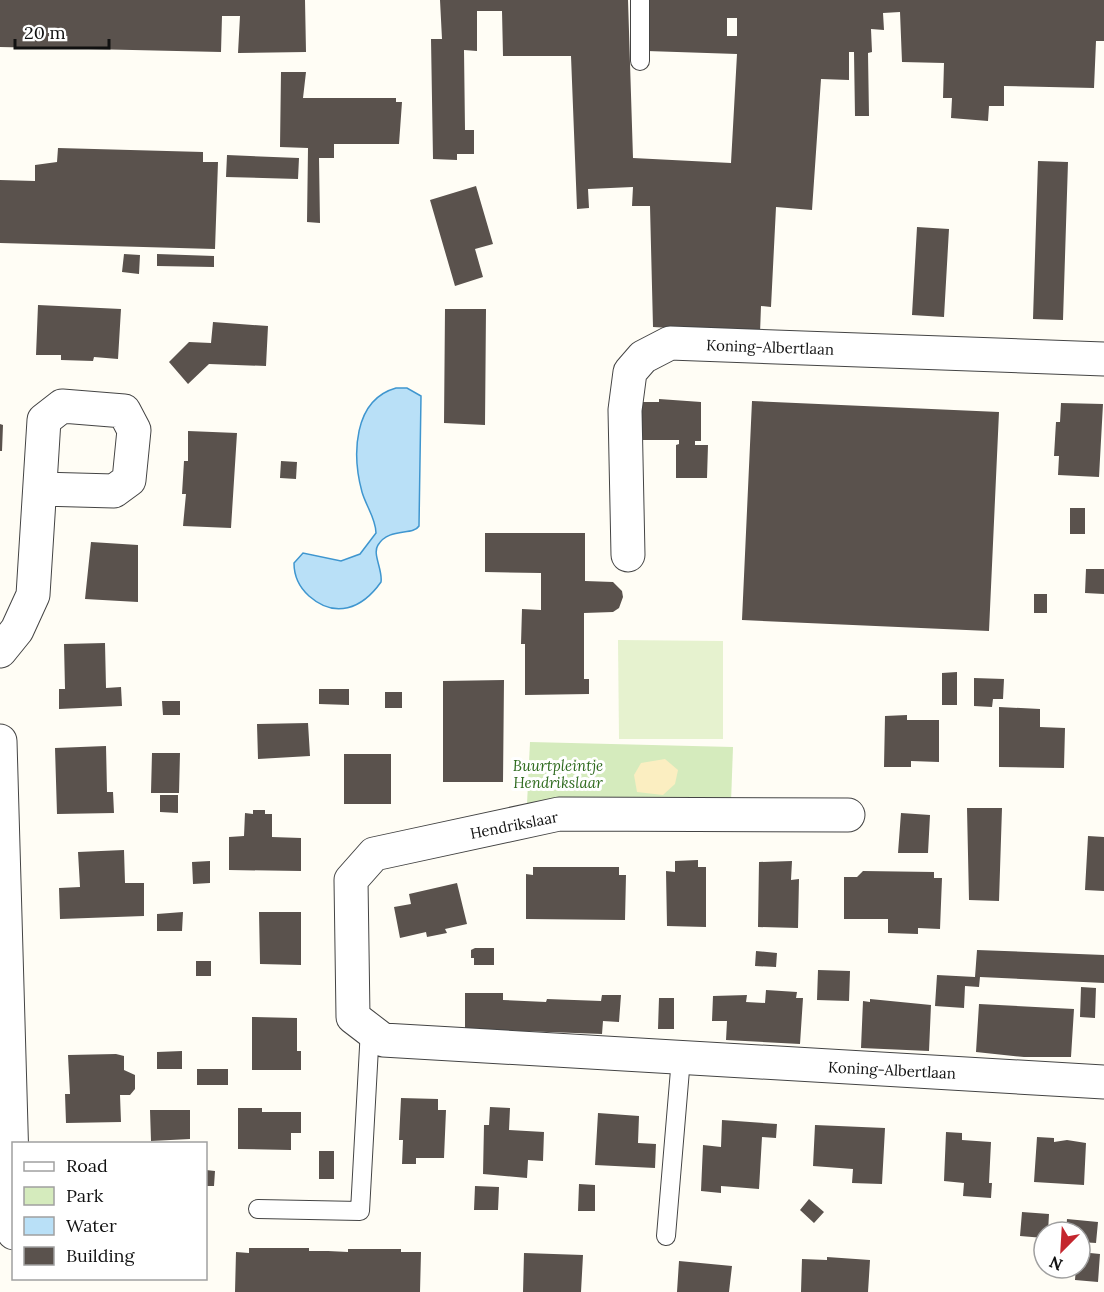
<svg xmlns="http://www.w3.org/2000/svg" width="1104" height="1292" font-family="Lora,serif">
  <rect width="100%" height="100%" fill="#fffdf5"/>
  <path fill="#d5ebbd" d="M530 742 733 747 731 803 527 804Z"/>
  <path fill="#fbeec1" d="M665 759 678 770 675 784 663 795 637 792 634 775 641 763Z"/>
  <path fill="#e6f2cf" d="M618 640 723 641V739H619Z"/>
  <path fill="#b9e0f7" stroke="#3f96cf" stroke-width="1.5" d="M396 388H407L421 396 419 526C413 536 389 527 378 545 372 554 383 570 381 582 362 609 335 619 309 596 299 587 294 577 294 563L303 553 341 561 360 554 376 533C376 519 366 506 362 492 352 455 353 400 396 388Z"/>
  <path fill="#5a524d" fill-rule="evenodd" d="M0 0H305L306 52 238 53 240 16H222L221 52 0 47Z
    M440 0H628L633 158 731 163 737 54 647 51 648 0H1104V41H1096L1094 88 1004 86V106H989L988 121 951 118 952 98H943L944 63 902 62 900 12 883 13 884 30 871 29 872 52 868 53 869 116H855L854 52H849V80L821 79 812 210 776 207 771 307 761 306 760 333 653 327 650 206H632L633 187 588 189 589 208 577 209 571 56H503L502 11H477V51L464 50 465 130H474V154H457V160L433 159 431 39H442ZM727 18H737V36H727Z
    M281 72H306L303 98H396V102H402L399 144H334V158H319L320 223 307 222 308 148 280 147Z
    M58 148 203 152V162H218L215 249 0 243V180L35 181V165L57 162Z
    M227 155 299 158 298 179 226 177Z
    M1038 161 1068 162 1063 320 1033 319Z
    M476 186 493 244 475 249 483 277 455 286 430 200Z
    M917 227 949 229 944 317 912 315Z
    M124 254 140 255 139 274 122 272Z
    M157 254 214 256V267L157 266Z
    M38 305 121 309 118 359 94 357 93 361 61 360V355H36Z
    M445 309H486L485 425 444 423Z
    M213 322 268 326 266 366 209 364 188 384 169 362 189 342 211 343Z
    M659 399 701 402V441H695V445H708L707 478H676V445L679 444V440H639L638 402H659Z
    M752 401 999 412 989 631 742 620Z
    M1061 403 1103 404 1099 477 1058 475 1059 456H1054L1056 422H1060Z
    M0 424 3 425 2 451H0Z
    M188 431 237 433 231 528 183 526 186 494H182L184 461H188Z
    M281 461 297 462 296 479 280 478Z
    M1070 508H1085V534H1070Z
    M485 533H585V581L613 582 622 591 623 597 619 608 613 612 584 613V679H589V694L525 695V644H521L522 609 541 610V573L485 572Z
    M91 542 138 545V602L85 599Z
    M1086 569H1104V594L1085 593Z
    M1034 594H1047V613H1034Z
    M105 643 106 688 121 687 122 706 59 709V689H65L64 644Z
    M957 672V705H942V673Z
    M974 678 1004 679 1003 699H993L992 707 974 706Z
    M504 680 503 782H443V681Z
    M319 689H349V705L319 704Z
    M385 692H402V708H385Z
    M162 701H180V715H163Z
    M999 707 1040 709V727L1065 728 1064 768 999 767Z
    M907 715V720H939V762L911 761V767H884L885 716Z
    M308 723 310 756 258 759 257 724Z
    M106 746 107 792H113L114 813 57 814 55 748Z
    M152 753H180L179 793H151Z
    M344 754H391V804H344Z
    M160 795H178V813L160 812Z
    M967 808H1002L999 901 969 900Z
    M253 810H265V814H272V837L301 838V871L229 870V837L244 836 245 813 253 814Z
    M901 813 930 815 928 853H898Z
    M1088 836 1104 837V891L1085 890Z
    M124 850 125 883H144V916L60 919 59 888 80 887 78 852Z
    M698 860V867H706V927L667 926 666 871 675 872V861Z
    M210 861V883L193 884 192 862Z
    M792 861 791 880 799 879 798 928 758 927 759 862Z
    M533 867H619V875H626L625 920 526 919V874L533 875Z
    M863 871 934 872V878H942L940 929 918 928V934L888 933V919H844V877H857Z
    M457 883 467 924 445 929 447 933 427 937 426 932 400 938 394 907 411 904 409 894Z
    M183 912 182 931H157V914Z
    M259 912H301V965L260 964Z
    M475 948H494V965H474V958H471V950Z
    M977 950 1104 955V983L980 977 979 987 965 986 964 1008 935 1006 937 975 975 977Z
    M756 951 777 953 776 967 755 966Z
    M196 961H211V976H196Z
    M818 970 850 971 849 1001 817 1000Z
    M1081 987 1096 988 1095 1018 1080 1017Z
    M766 990 797 992 796 998H803L800 1044 726 1040 727 1021H712L713 996 747 995 746 1002 765 1003Z
    M465 993H503V1000L546 1002 547 999 601 1001 602 995H621L619 1022 603 1021 602 1034 465 1029Z
    M659 998H674V1029H658Z
    M870 999 931 1005 929 1051 861 1048 863 1001 870 1002Z
    M979 1004 1074 1009 1071 1057H1024L976 1052Z
    M252 1017 297 1018V1051H301V1070H252Z
    M182 1051V1069H157V1052Z
    M116 1054 124 1056V1070L135 1075V1089L130 1095H120L121 1122 66 1123 65 1094H70L68 1055Z
    M197 1069H228V1085H197Z
    M401 1098 438 1099V1110H446L444 1158H416V1164H402L403 1140H399Z
    M490 1107 510 1108 509 1130 544 1132 543 1161 528 1160 527 1178 483 1174 484 1125H489Z
    M238 1108H262V1112H301V1133H291V1150L238 1149Z
    M150 1110H190V1139L151 1141Z
    M598 1113 639 1116 638 1143 656 1144 655 1168 595 1165Z
    M722 1120 777 1124 776 1138 762 1137 759 1189 721 1186V1193L701 1191 703 1145 721 1147Z
    M815 1125 885 1128 882 1184 852 1183 853 1169 813 1166Z
    M946 1132 962 1133V1140L991 1142 989 1183H992L991 1198 963 1196 964 1183 944 1181Z
    M1037 1137 1054 1138V1142L1067 1140 1086 1143 1084 1185 1034 1182Z
    M319 1151H334V1179H319Z
    M206 1170 215 1171 214 1186H206Z
    M579 1184 595 1185V1211H578Z
    M475 1186 499 1187 498 1210H474Z
    M809 1199 824 1212 814 1223 800 1210Z
    M1022 1212 1049 1214 1048 1232H1044V1238L1020 1236Z
    M1067 1219 1098 1222 1096 1243 1080 1242V1232H1066Z
    M249 1248H309V1251H328L348 1252V1249H401V1252H421L420 1292H235L236 1252 249 1253Z
    M1080 1252 1100 1254 1098 1282 1075 1280 1076 1268H1080Z
    M524 1253 583 1255 581 1292H523Z
    M827 1257 870 1260 868 1292H801L802 1259 827 1260Z
    M679 1261 732 1266 729 1292H677Z"/>
  <g fill="none" stroke-linecap="round" stroke-linejoin="round">
    <g stroke="#444" stroke-width="20">
      <path id="lane" d="M640 61V0
        M258 1209 360 1211 370 1029
        M666 1236 681 1058"/>
    </g>
    <g stroke="#444" stroke-width="35">
      <path id="street" d="M628 555 625 410 630 372 643 357 670 343 1104 359
        M0 651 17 630 33 595 44 420 62 406 124 411 134 430 129 480 114 491 40 489
        M0 741 14 1233
        M848 815 559 814 374 854 351 880 353 1017 383 1040 1104 1082"/>
    </g>
    <use href="#lane" stroke="#fff" stroke-width="18"/>
    <use href="#street" stroke="#fff" stroke-width="33"/>
  </g>
  <g text-anchor="middle" dominant-baseline="central" stroke-width="6" stroke-linejoin="round" paint-order="stroke">
    <g font-size="15" fill="#111" stroke="#fff">
      <text transform="translate(770 347) rotate(2)">Koning-Albertlaan</text>
      <text transform="translate(514 825) rotate(-11)">Hendrikslaar</text>
      <text transform="translate(892 1070) rotate(3)">Koning-Albertlaan</text>
    </g>
    <g font-size="15" font-style="italic" fill="#2f6b1f" stroke="#fff">
      <text x="558" y="765">Buurtpleintje<tspan x="558" dy="17">Hendrikslaar</tspan></text>
    </g>
  </g>
  <rect x="12" y="1142" width="195" height="138" fill="#ffffff" stroke="#a0a0a0" stroke-width="1.5"/>
  <rect x="24" y="1162" width="30" height="9" fill="#ffffff" stroke="#a0a0a0" stroke-width="1.5"/>
  <text x="66" y="1172" font-size="18" fill="#111111">Road</text>
  <rect x="24" y="1187" width="30" height="18" fill="#d5ebbd" stroke="#a0a0a0" stroke-width="1.5"/>
  <text x="66" y="1202" font-size="18" fill="#111111">Park</text>
  <rect x="24" y="1217" width="30" height="18" fill="#b9e0f7" stroke="#a0a0a0" stroke-width="1.5"/>
  <text x="66" y="1232" font-size="18" fill="#111111">Water</text>
  <rect x="24" y="1247" width="30" height="18" fill="#5a524d" stroke="#a0a0a0" stroke-width="1.5"/>
  <text x="66" y="1262" font-size="18" fill="#111111">Building</text>
  <g transform="translate(1062 1250) rotate(204)"><circle r="28" fill="#ffffff" stroke="#a0a0a0" stroke-width="1.5"/>
  <path d="M0-4.5L10 22L0 15L-10 22Z" fill="#c4262e"/>
  <text y="-9" font-size="16" font-weight="bold" text-anchor="middle" fill="#111111">N</text>
  </g>
  <path d="M15 39v9h94v-9" fill="none" stroke="#111111" stroke-width="3"/>
  <text x="24" y="39" font-size="18" fill="#111111" stroke="#ffffff" stroke-width="4.5" paint-order="stroke">20 m</text>
</svg>
